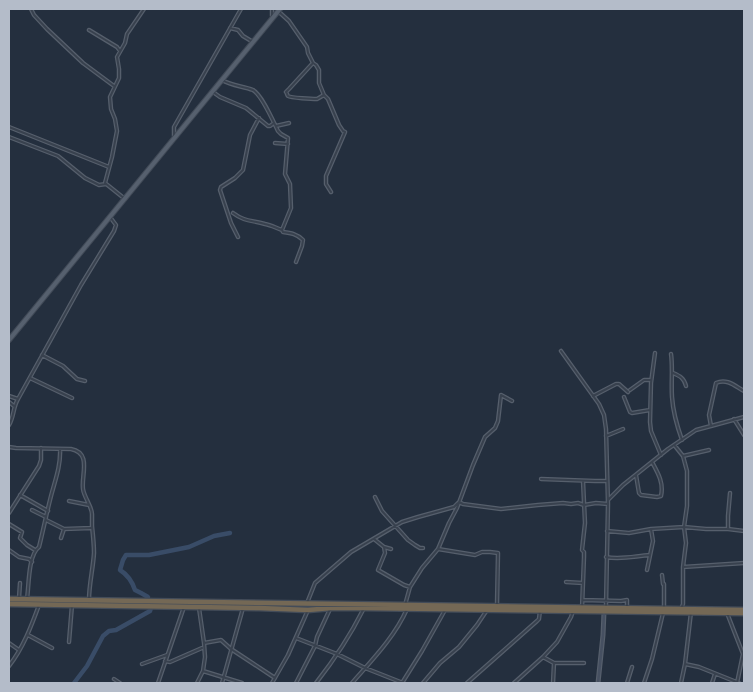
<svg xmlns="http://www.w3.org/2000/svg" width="753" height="692" font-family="Cabin,sans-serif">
  <rect width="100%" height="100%" fill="#242f3e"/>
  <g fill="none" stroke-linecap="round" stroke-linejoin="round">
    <path stroke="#394c67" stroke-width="4.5" d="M74 683 87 666 103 636 109 631 116 630 150 611 152 605 146 600 148 597 141 593 135 590C132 581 128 575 120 570L123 560 126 555H149L189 547 214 536 230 533"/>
    <g stroke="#565f6c" stroke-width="4.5">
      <path id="street" d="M31 9 34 15 47 29 83 63 114 86
        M272 9V16
        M278 11 289 21 307 47 308 53 313 63 316 65 319 70V83L324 95 328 99 339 125 343 131 345 132 326 176V184L331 192
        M230 28 238 30 243 36 253 42
        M89 30 117 47 120 51
        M312 64 289 89 286 92C287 93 287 95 288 96 291 98 313 99 317 99 319 98 322 96 324 95
        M222 80C232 86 243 86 253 90 262 95 273 121 278 131L281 134 288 138 285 174 290 184 291 208 282 230 283 232C291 233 297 234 303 240L302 246 296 262
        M213 92 220 97 246 108 268 126H270L274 123
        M276 126 289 123
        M9 127 109 167
        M174 136V127L241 9
        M9 137 58 156 85 178 99 185 106 184
        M275 143 288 144
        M125 199 105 183 112 157 117 131 115 119 111 109 110 97 119 78V69L117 57 125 43 127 34 144 9
        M233 213C245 222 252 220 265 224 271 225 276 228 282 230
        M238 237 231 223 220 190 221 187 235 178 243 170 250 135 259 118
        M561 351 599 404 604 415 606 429 608 504
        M655 353 651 383 650 422 651 431 661 455
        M671 354C673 368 671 383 672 397 673 412 677 426 682 440
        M42 355 63 366 77 379 85 381
        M673 373C680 376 684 378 686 386
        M30 378 72 398
        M630 390 644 380H650
        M9 396 18 399
        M593 396 616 384H619L628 392
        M624 397 630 412 632 413 650 410
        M9 402 14 406
        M734 419 744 435
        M9 425C14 417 13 407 18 399L81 285 114 231 116 225 110 217
        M711 426 744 417
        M606 436 623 429
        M675 446 683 456 687 471V506L684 527 686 543 683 567V604L681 609
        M9 447 16 448 71 449C92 453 81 475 83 489 84 497 92 507 92 514 92 518 92 522 92 526 93 535 94 544 94 553 93 569 89 584 89 600
        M683 456 709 450
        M636 475 639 493 641 495 657 497 661 496C664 483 658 473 652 462
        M541 479 595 481H607
        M20 495 48 511
        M375 497 382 511 408 540 415 545 420 548H423
        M608 500 623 485 668 449 696 430 711 426 709 415 716 383C727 378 735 386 744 391
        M69 501 89 505
        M459 502 463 504 501 509 538 505 563 503 571 504 578 503 584 505 596 503 608 504 606 606
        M32 510 46 517
        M9 513 39 466 41 460V448
        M46 520 64 529 91 528
        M9 524 22 532 20 538 27 545 35 550
        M728 529V516L730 493
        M607 531 629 533 651 529 684 527 706 529H728L744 531
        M61 538 64 529
        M374 539 384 547 391 549
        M384 547 385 553 378 570 404 585 410 587
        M438 549 475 555 482 552H490L498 553 497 604
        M9 550 19 557 29 559 32 562
        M606 557C621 560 635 556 650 555
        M683 567 744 563
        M647 570 653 541 651 529
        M662 575 663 584
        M566 582 583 583
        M19 598 20 583
        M27 599C29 586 28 555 39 547 43 531 46 516 50 500 54 483 61 467 60 449
        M583 600 621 601 627 600V608
        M307 603 315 583 351 552 402 522 418 517 454 507 458 503
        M405 605 410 587 422 568 438 549 449 523 457 508 473 465 485 437 495 428 498 421 501 395 512 401
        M582 608 584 557V552L582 550 585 523 583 481
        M664 608V584
        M727 613 743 654 737 683
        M28 635 52 648
        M296 638 337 654 365 668 403 683
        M69 642 72 605
        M9 643 19 650
        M204 643 221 640 231 649 275 678
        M543 657 554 663H584
        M165 661 170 662 202 648
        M142 664 167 655
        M685 664 699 667 739 683
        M9 666C23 648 31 627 39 605
        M203 671 242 683
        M114 679 120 683
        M158 683 184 607
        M197 683 203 671 205 657 204 643 199 608
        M222 683 243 608
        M272 683 288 655 308 610
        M296 683 315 646 317 637 330 609
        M316 683C334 660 350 636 363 610
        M352 683C372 660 394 638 407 609
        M402 683 422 651 445 610
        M423 683 440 663 459 647 477 625 487 610
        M467 683 537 621 539 619 540 610
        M514 683 543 657 557 642 571 617 573 611
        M553 683 554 663
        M627 683 632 667
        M644 683 652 659 663 613
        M681 683 685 664 691 612
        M712 683 715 674"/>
    </g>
    <g stroke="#565f6c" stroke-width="5">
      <path id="secondary" d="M598 683 603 635 604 612"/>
    </g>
    <g stroke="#414a57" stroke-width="6">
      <path id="primary" d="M9 340 280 9"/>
    </g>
    <g stroke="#434c59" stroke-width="7">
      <path id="highway" d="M9 599 744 610
        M9 604 259 608 308 610 331 608H364L744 613"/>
    </g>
    <use href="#street" stroke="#38414e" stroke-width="2"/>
    <use href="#secondary" stroke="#465061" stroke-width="2.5"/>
    <use href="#primary" stroke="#56606e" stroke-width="4"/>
    <use href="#highway" stroke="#746855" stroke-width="4.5"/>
  </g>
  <rect width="753" height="692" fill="none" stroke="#b4bcc9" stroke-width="20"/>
</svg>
